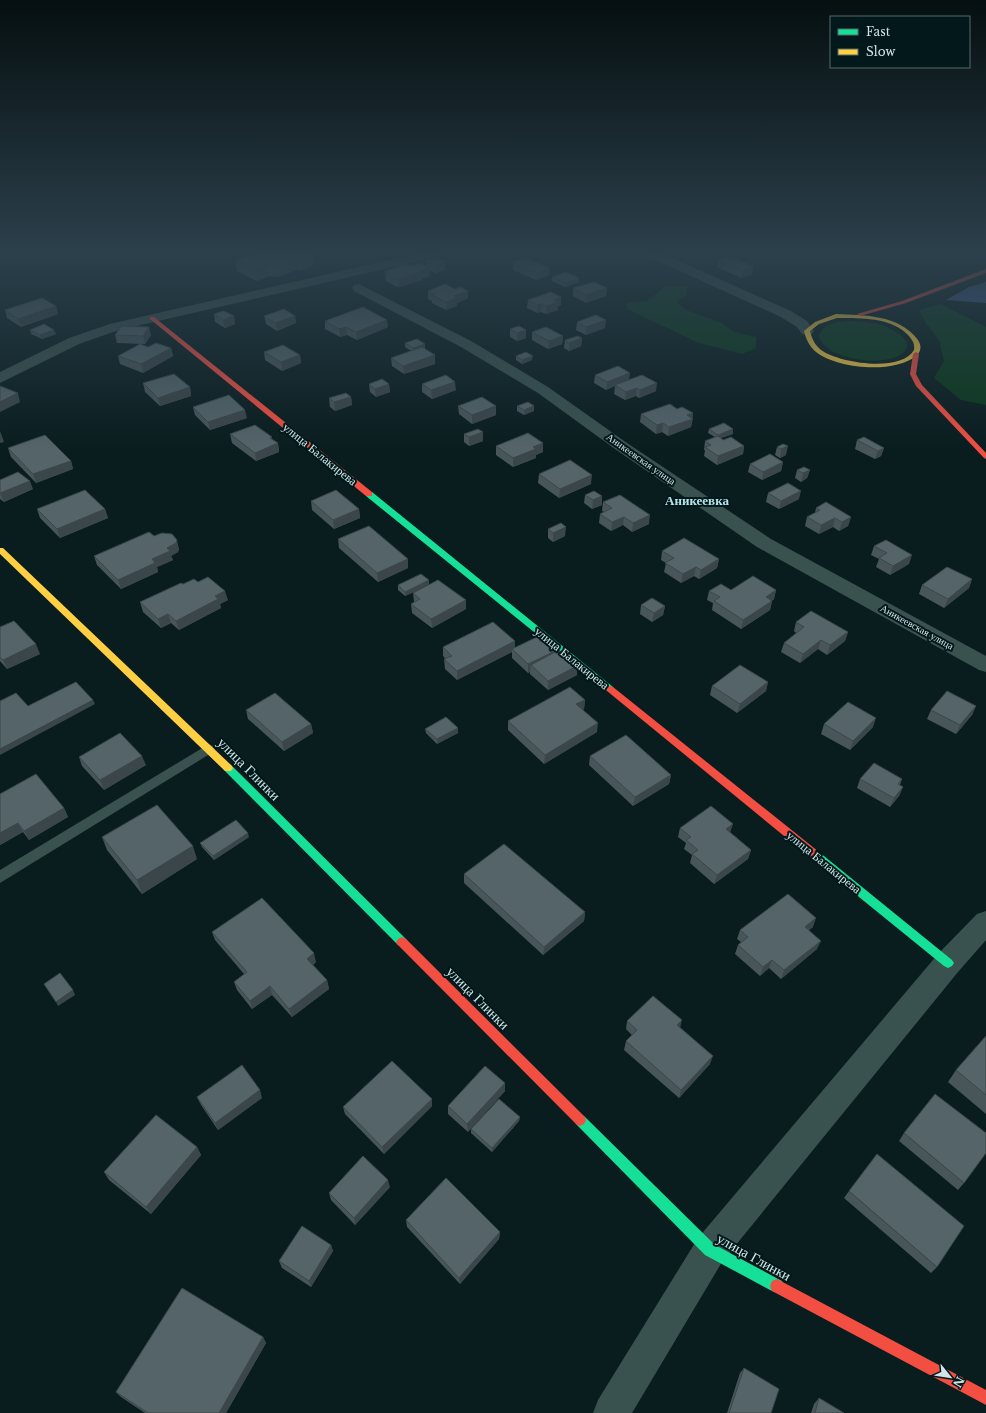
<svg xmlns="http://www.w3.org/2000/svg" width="986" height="1413" font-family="'Libre Baskerville',serif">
  <rect width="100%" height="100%" fill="#091c1e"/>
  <path fill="#0a391b" d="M666 286H687V295L676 302 686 310 722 323 734 332 756 337V348L742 354 699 343 627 309 626 303 647 301Z
    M941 304 986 327V405L961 400 934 378 944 361 939 340 925 322 919 310Z
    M848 321C868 321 894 324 907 342 912 371 822 364 819 335 824 323 837 322 848 321Z"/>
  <path fill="#415b93" d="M986 282V303L946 300 969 287Z"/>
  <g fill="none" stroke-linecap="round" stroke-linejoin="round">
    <path fill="#3a524f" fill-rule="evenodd" d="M209 744 213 746 215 749 213 752 0 883V870Z"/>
    <path fill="#3a524f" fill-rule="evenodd" d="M420 253H442L440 256 436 257 119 330 79 344 0 383V372L69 338 110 324Z
      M645 253H661L791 311 807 321 814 331 812 334 807 335 802 334 797 327 781 317 647 256Z
      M359 284 471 341 548 387 627 443 771 539 986 656V672L979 670 757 547 615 449 538 393 461 347 354 291 352 288 354 285Z
      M986 911V940L958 972 722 1262 632 1413H593L598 1400 698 1238 938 954 977 914Z"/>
    <path fill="#16e098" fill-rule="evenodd" d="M366 492H372L613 687 614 689 613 691H607L366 496Z
      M228 764 231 765 406 939 408 942 406 945 402 947 398 945 225 771 223 768 225 765Z
      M815 851 819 852 952 960 954 963 952 966 948 968 944 966 811 858 810 855 811 852Z
      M580 1114 584 1116 715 1245 782 1281 784 1286 782 1291 777 1293 772 1291 705 1255 576 1124 574 1120 576 1116Z"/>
    <path fill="#ffcf43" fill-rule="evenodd" d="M836 314C864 315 900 315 918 340 922 346 921 352 916 356 894 374 838 369 816 352 809 346 806 339 804 331L815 322ZM837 318C860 318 892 317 909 336 913 341 915 344 914 350 901 373 839 363 821 350 815 345 812 339 810 331L819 324Z
      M0 548H3L231 765 233 768 231 771H225L0 554Z"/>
    <path fill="#f24e42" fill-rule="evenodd" d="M986 269V273L906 303 860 316 857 314 902 301Z
      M150 317H154L372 492V496H366L150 319Z
      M916 352 919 354 916 374 922 385 986 453V459L984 458 916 386 910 374 913 354Z
      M610 686 613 687 819 852 820 855 819 858 815 859 811 858 607 691 606 689 607 687Z
      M402 937 406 939 584 1116 586 1120 584 1124 580 1126 576 1124 398 945 396 942 398 939Z
      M777 1279 986 1390V1405L772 1291 770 1286 772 1281Z"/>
  </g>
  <path fill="#48565a" d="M310 253 314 265 301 271 298 269 279 277 268 276 257 281 237 271 235 260 251 256Z
    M718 260 753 266 752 274 741 278 717 267Z
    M426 261 445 262V270L435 273 429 270 430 276 422 278V280L399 287 395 286 386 281 385 271 410 266 427 267Z
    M513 262 549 268V275L536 280 513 270Z
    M552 277 579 278V282L565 287 552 281Z
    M573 288 606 296 586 303 573 296Z
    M455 289 468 291V298L457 303V306L446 310 432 303V301L428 299V291Z
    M561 297V305L558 306V310L546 314 541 312 537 313 527 308 528 300Z
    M56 306 58 314 21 327 7 318 5 310Z
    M214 314 234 316 235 324 225 328 215 322Z
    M264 316H295L296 323 277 331 266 324Z
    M325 321 388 327 357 340 347 335 340 337 325 329Z
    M577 322 605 328 586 335 576 330Z
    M510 329 526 330V338L517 341 510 337Z
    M30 330 56 334 42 339 31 334Z
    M532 332 563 336 562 344 548 349 532 340Z
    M115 335H151L145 344 117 343Z
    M582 338 581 346 569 351 564 348 565 340Z
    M405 343 425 344V348L424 349 435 364 404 374 392 366 391 358 411 351 405 347Z
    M148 347 171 348 173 356 143 373 120 364 118 356Z
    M264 352 300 355 301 363 282 371 265 360Z
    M516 356 532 360 522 364 516 360Z
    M595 375 629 380 656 391 639 398 636 396 625 400 614 394 615 386 606 390 594 383Z
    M143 383 190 387 191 396 160 406 145 392Z
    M369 384H389L390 392 376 397 370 392Z
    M422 384 456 390 432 399 422 392Z
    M351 397 352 405 335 411 330 407 329 398Z
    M458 406 496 415 472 424 459 414Z
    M517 406 534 411 524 415 517 411Z
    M193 407 247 418 210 430 195 415Z
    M677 409 693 413 691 427 668 436 662 432 656 434 640 422 641 414Z
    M709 429 733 434 721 438 723 440 744 446 743 454 717 465 704 456 705 450H704L705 441 715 437 708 433Z
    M483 432V441L469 446 464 442V434Z
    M230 434 272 437V440L278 443 279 452 256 461 232 443Z
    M857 440 884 448 881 456 875 459 855 449Z
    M543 443V452L536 455V458L513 467 496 455V446Z
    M783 444 786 455 780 458 775 455 777 447Z
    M8 448 71 461 73 469 36 483 11 457Z
    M783 462 781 471 762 480 748 472 750 464Z
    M797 470H810L807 478 801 482 795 478Z
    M539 474 591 484 559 498 538 483Z
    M0 480 33 489 4 502 0 499Z
    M768 493 799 499 779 509 766 502Z
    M585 495 602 496V505L592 509 584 503Z
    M311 501 359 509 360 518 334 529 312 510Z
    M603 502 649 524 632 532 623 525 611 531 599 523 600 514 604 512 602 511Z
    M816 508 851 517 848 526 839 531 833 527 819 534 805 526 807 517 815 513Z
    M37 509H105L108 518 60 538 40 518Z
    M548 529 565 536 553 542 548 538Z
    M154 536 179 549 178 552 171 556 173 560 157 567 158 572 121 589 97 565 94 556Z
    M338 539 408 568 378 582 339 548Z
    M874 546 909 564 890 575 876 567 879 559 871 555Z
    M662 551 719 559 717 568 699 579 694 576 681 583 664 572 666 563 661 560Z
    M972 579 969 588 944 608 919 594 922 585Z
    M429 580V585L466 600V609L432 628 412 613 411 604 414 602 413 593 423 588 405 596 398 590V585Z
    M198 582 228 600 220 604 221 608 179 630 171 623 161 628 143 612 140 602 183 584Z
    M731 590H776L774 599 772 601 770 610 741 629 712 610 713 603 707 600 709 591Z
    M641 605 665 606 663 615 652 622 640 614Z
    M796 622 848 632 845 641 827 655 818 649 800 663 781 652 784 643 796 633 794 631Z
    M0 627 40 654 7 669 0 661Z
    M515 641V648L557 652 577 675 548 690 530 674V672L528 673 512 658V652L457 680 445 669 444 659H446L443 656V647Z
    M768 682 766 691 737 713 710 695 712 686Z
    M585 700 584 709 583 710 597 732 544 764 508 730V721Z
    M976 706 972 715 956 734 927 719 931 710Z
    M246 710 311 724 313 733 284 751 248 719Z
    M824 724 873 727 850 750 821 734Z
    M458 728V733L437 744 426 733 425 729Z
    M590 756 671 775 669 784 633 806 589 765Z
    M79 757 146 765 104 790 82 766Z
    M860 779H902L900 785 903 787 899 796 890 807 857 788Z
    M0 794 64 808 68 817 29 840 23 832 0 845Z
    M680 828 731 833 751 850 748 859 714 884 690 863 692 855 684 849 686 843 678 837Z
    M102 837 197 859 142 894 107 850Z
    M249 837 214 860 202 847 200 843Z
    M464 874 585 912 584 921 543 955 464 883Z
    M813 927 809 930 817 949 781 979 769 968 760 976 735 954 738 945 741 942 737 939 740 930Z
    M212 932 316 962 313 965 327 980 329 989 292 1017 272 995 252 1009 237 990 234 982 244 974 215 940Z
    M627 1021 680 1028 710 1064 679 1098 624 1050 626 1041 632 1035 626 1029Z
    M986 1036V1114L948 1082 956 1070Z
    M505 1083V1091L468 1132 448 1114V1106Z
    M197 1097 262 1098 218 1130 201 1105Z
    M432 1099V1106L384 1154 345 1114 343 1107Z
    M520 1117 519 1121 492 1152 471 1133V1129Z
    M904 1133 964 1183 958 1190 899 1141Z
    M197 1147 201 1155 151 1214 109 1180 104 1172Z
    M390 1187 355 1225 331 1200 329 1193Z
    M849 1191 937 1267 931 1273 844 1198Z
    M406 1220 500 1232 499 1239 460 1284 407 1227Z
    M331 1245 333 1251 311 1287 282 1268 279 1261Z
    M263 1337 266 1343 226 1413H145L121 1397 116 1392Z
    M744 1368 771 1413H727L740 1373Z
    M819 1398 844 1413H811L814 1404Z"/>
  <path fill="#3b464a" d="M313 254 314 265 301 271 300 260Z
    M297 258 298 269 279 277 278 266Z
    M445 262V270L435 273V266Z
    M266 264 268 276 257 281 255 269Z
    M753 266 752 274 741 278 743 270Z
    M429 268 430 276 422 278V280L399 287V279L419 271Z
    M549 268V275L536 280 537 273Z
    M579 278V282L565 287V283Z
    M607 288 606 296 586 303V295Z
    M468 291V298L457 303V306L446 310V302L454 296Z
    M561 297V305L558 306V310L546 314V306L554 300Z
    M542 304 541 312 537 313V305Z
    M56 306 58 314 21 327 18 319Z
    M234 316 235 324 225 328 223 320Z
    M295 316 296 323 277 331 275 323Z
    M387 320 388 327 357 340 356 332Z
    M606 320 605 328 586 335V327Z
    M149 327 151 335 145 344 143 336Z
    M346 327 347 335 340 337 339 329Z
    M54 330 56 334 42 339 40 335Z
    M526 330V338L517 341V333Z
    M563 336 562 344 548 349 549 341Z
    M582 338 581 346 569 351V343Z
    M425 344V348L413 352V348Z
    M171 348 173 356 143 373 141 364Z
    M300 355 301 363 282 371 281 362Z
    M435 355V364L404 374 403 366Z
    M533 356 532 360 522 364V360Z
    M630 373 629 381 615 385V386L606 390 607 382Z
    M455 382 456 390 432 399 431 390Z
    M657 383 656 391 639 398 640 390Z
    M389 384 390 392 376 397 375 389Z
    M190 387 191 396 160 406 158 398Z
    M637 388 636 396 625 400 626 392Z
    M18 393 20 402 0 412V402Z
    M351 397 352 405 335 411 334 402Z
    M496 406V415L472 424V415Z
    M534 406V411L524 415V410Z
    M245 410 247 418 210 430 208 422Z
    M693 413 692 419H693L691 427 668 436 669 427 687 415Z
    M663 423 662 432 656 434 657 425Z
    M733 429V434L718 439V435Z
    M0 431 4 442 0 443Z
    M483 432V441L469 446V437Z
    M272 437 273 445 278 443 279 452 256 461 255 453 270 438Z
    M543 443V452L536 455V458L513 467V458L533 447Z
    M744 446 743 454 717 465 718 456Z
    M788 446 786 455 780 458 781 449Z
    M884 448 881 456 875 459 878 451Z
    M71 461 73 469 36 483 33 474Z
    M783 462 781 471 762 480 763 472Z
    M810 470 807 478 801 482 803 473Z
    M592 475 591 484 559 498 560 489Z
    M30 481 33 489 4 502 0 493Z
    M801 491 799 499 779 509 781 501Z
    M602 496V505L592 509 593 500Z
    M105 509 108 518 60 538 57 529Z
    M359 509 360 518 334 529 333 520Z
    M650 515 649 524 632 532 633 523Z
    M624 517 623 525 611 531 612 522Z
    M851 517 848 526 839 531 842 522Z
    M835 518 833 527 819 534 821 525Z
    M566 527 565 536 553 542V533Z
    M177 540 179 549 178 552 171 556 173 560 157 567 158 572 121 589 118 580 167 548Z
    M912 555 909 564 890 575 893 566Z
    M408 559V568L378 582 377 573Z
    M719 559 717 568 699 579 701 570Z
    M696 567 694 576 681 583 683 574Z
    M972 579 969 588 944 608 948 599Z
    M429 580V585L405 596V592Z
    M776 590 774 599 764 606 766 597Z
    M225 591 228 600 220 604 221 608 179 630 176 621 215 596Z
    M466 600V609L432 628 431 619Z
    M772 601 770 610 741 629 743 620Z
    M665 606 663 615 652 622 654 613Z
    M168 614 171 623 161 628 158 619Z
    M848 632 845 641 827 655 830 645Z
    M821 640 818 649 800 663 803 654Z
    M515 641V651L512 649V652L457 680V671Z
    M36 644 40 654 7 669 3 660Z
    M557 650 556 659 531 665 530 672 528 673V664Z
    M577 666V675L548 690V681Z
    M768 682 766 691 737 713 740 704Z
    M93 700 95 704 0 755V749Z
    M585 700 584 709 576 713V704Z
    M976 706 972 715 956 734 960 725Z
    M876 718 873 727 850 750 853 741Z
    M598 723 597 732 544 764 545 755Z
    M311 724 313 733 284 751 282 742Z
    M458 728V733L437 744V739Z
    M142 756 146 765 104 790 100 780Z
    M671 775 669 784 633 806 635 797Z
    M903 787 899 796 890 807 894 798Z
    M64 808 68 817 29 840 24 831Z
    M18 823 23 832 0 845V833Z
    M733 824 730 833 726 829Z
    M248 833 249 837 214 860 213 856Z
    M193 846 197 859 142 894 137 880Z
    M751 850 748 859 714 884 717 875Z
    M585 912 584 921 543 955 544 947Z
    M816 918 813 927 802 936 805 927Z
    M821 941 817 949 781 979 784 970Z
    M314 953 316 962 309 967 307 959Z
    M772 960 769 968 760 976 763 967Z
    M327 980 329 989 292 1017 289 1009Z
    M270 986 272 995 252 1009 250 1001Z
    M73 990 75 995 58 1006 56 1002Z
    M682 1020 680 1028 677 1025Z
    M713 1056 710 1064 679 1098 681 1090Z
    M505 1083V1091L468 1132 467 1124Z
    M260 1090 262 1098 218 1130 215 1123Z
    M432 1099V1106L384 1154 382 1147Z
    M520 1117 519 1121 492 1152V1148Z
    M197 1147 201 1155 151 1214 146 1207Z
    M388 1180 390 1187 355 1225 354 1218Z
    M500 1232 499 1239 460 1284 459 1278Z
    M331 1245 333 1251 311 1287 309 1281Z
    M263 1337 266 1343 226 1413H219Z"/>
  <path fill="#546469" stroke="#3b464a" d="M266 253H310L313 254 300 260 297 258 278 266 266 264 255 269 235 260 248 255 251 256Z
    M728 256 753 266 743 270 718 260Z
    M436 258 445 262 435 266 426 261Z
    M526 258 549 268 537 273 513 262Z
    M420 263 429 268 419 271 421 272 399 279H394L385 273 388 272 385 271 407 264 410 266Z
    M566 272 579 278 565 283 552 277Z
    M594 282 607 288 586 295 573 288Z
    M445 284 455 289 460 287 468 291 454 296 457 298 446 302 432 295 435 294 428 291Z
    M551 292 561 297 554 300 559 302 546 306 542 304 537 305 528 300Z
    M42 298 56 306 18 319 5 310Z
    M363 307 387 320 356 332 346 327 339 329 325 321Z
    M284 309 295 316 275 323 264 316Z
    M224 311 234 316 223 320 214 314Z
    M596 315 606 320 586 327 577 322Z
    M44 324 54 330 40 335 30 330Z
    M122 326 149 327 143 336 115 335Z
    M519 326 526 330 517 333 510 329Z
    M546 327 563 336 549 341 532 332Z
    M578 336 582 338 569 343 565 340Z
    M417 339 425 344 413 348 405 343Z
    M156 343 171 348 141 364 118 356 140 344 148 347Z
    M283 345 300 355 281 362 264 352Z
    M422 347 435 355 403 366 391 358Z
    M526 352 533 356 522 360 516 356Z
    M618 366 630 373 607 382 595 375Z
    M174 374 190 387 158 398 143 383Z
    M446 375 455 382 431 390 422 384Z
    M642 375 657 383 640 390 637 388 626 392 615 385Z
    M382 379 389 384 375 389 369 384Z
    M0 386 18 393 0 402Z
    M346 393 351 397 334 402 329 398Z
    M229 395 245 410 208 422 193 407Z
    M482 397 496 406 472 415 458 406Z
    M528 402 534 406 524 410 517 406Z
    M670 404 677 409 682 407 693 413 687 415 693 419 669 427 663 423 657 425 641 414Z
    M724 423 733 429 718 435 709 429Z
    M255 425 272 437 270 438 278 443 255 453 230 434Z
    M478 429 483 432 469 437 464 434Z
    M528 433 543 443 533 447 536 449 513 458 496 446Z
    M45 435 71 461 33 474 8 448Z
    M718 436 723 440 731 437 744 446 718 456 705 447 711 445 705 441Z
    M864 437 884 448 878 451 857 440Z
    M783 444 788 446 781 449 777 447Z
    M770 454 783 462 763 472 750 464Z
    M570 460 592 475 560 489 539 474Z
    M804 467 810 470 803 473 797 470Z
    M18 472 30 481 0 493V480Z
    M788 483 801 491 781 501 768 493Z
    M85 490 105 509 57 529 37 509Z
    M336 490 359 509 333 520 311 501Z
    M594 491 602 496 593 500 585 495Z
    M620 495 650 515 633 523 624 517 612 522 600 514 612 508 603 502Z
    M826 502 851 517 842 522 835 518 821 525 807 517 820 510 816 508Z
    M561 523 566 527 553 533 548 529Z
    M369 526 408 559 377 573 338 539Z
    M149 532 154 536 162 533 172 534 177 540 176 543 167 548 170 551 152 559 155 563 118 580 94 556Z
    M684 538 719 559 701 570 696 567 683 574 665 563 674 558 662 551Z
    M886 540 912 555 893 566 879 558 887 553 874 546Z
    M947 567 972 579 948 599 922 585Z
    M421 574 429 580 405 592 398 585Z
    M753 576 776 590 766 597 772 601 743 620 714 601 720 597 709 591 721 584 731 590Z
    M208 577 225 591 215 596 218 599 176 621 168 614 158 619 140 602 181 583 183 584 194 579 198 582Z
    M438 580 466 600 431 619 411 604 420 599 413 593Z
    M652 598 665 606 654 613 641 605Z
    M811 611 848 632 830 645 821 640 803 654 784 643 804 627 796 622Z
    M14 621 36 644 3 660 0 657V627Z
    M493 622 515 641 457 671 444 659 452 656 443 647Z
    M541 635 557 650 528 664 512 649Z
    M559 650 577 666 548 681 531 665Z
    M740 665 768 682 740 704 712 686Z
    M76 682 93 700 0 749V701L16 693 28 706Z
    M570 687 585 700 576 704 598 723 545 755 508 721Z
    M947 691 976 706 960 725 931 710Z
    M275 693 311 724 282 742 246 710Z
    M848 702 876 718 853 741 824 724Z
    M446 717 458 728 437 739 425 729Z
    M120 733 142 756 100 780 79 757Z
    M626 735 671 775 635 797 590 756Z
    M874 763 902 779 898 784 903 787 894 798 860 779Z
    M36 774 64 808 24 831 18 823 0 833V794Z
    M157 805 193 846 137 880 102 837Z
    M711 806 733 824 726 829 751 850 717 875 692 854 698 850 686 840 691 837 680 828Z
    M236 820 248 833 213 856 200 843Z
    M504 844 585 912 544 947 464 874Z
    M788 894 816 918 805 927 821 941 784 970 772 960 763 967 738 945 748 937 740 930Z
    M262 898 314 953 307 959 327 980 289 1009 270 986 250 1001 234 982 247 972 212 932Z
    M60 973 73 990 56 1002 44 984Z
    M653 996 682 1020 677 1025 713 1056 681 1090 626 1041 637 1030 627 1021Z
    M986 1036V1095L956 1070Z
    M392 1061 432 1099 382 1147 343 1107Z
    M242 1065 260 1090 215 1123 197 1097Z
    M485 1066 505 1083 467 1124 448 1106Z
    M935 1094 986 1133V1153L964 1183 904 1133Z
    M499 1099 520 1117 492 1148 471 1129Z
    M156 1115 197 1147 146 1207 104 1172Z
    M877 1154 964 1226 937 1267 849 1191Z
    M363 1156 388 1180 354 1218 329 1193Z
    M446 1178 500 1232 459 1278 406 1220Z
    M302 1226 331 1245 309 1281 279 1261Z
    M182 1288 263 1337 219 1413H148L116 1392Z
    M744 1368 779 1389 771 1413H729Z
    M819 1398 844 1413H815Z"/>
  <linearGradient id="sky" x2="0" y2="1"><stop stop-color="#050f10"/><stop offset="0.56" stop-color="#2c404c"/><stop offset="1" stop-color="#2c404c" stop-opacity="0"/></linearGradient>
  <rect width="986" height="451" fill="url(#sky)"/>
  <g text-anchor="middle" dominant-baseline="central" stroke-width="4" stroke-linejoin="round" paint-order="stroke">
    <g font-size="10" fill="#d0e7ea" stroke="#02181b">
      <text transform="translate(641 459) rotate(35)">Аникеевская улица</text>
      <text transform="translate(917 627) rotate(29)">Аникеевская улица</text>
    </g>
    <g font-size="12" fill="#d0e7ea" stroke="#02181b">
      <text transform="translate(320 454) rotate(39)">улица Балакирева</text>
      <text transform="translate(572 658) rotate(39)">улица Балакирева</text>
      <text transform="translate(824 862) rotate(39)">улица Балакирева</text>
    </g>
    <g font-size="13" font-weight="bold" fill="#b5e4eb" stroke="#02181b">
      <text x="697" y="500">Аникеевка</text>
    </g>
    <g font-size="14" fill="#d0e7ea" stroke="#02181b">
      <text transform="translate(249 769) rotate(45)">улица Глинки</text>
      <text transform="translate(478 998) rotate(45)">улица Глинки</text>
      <text transform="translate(754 1257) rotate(29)">улица Глинки</text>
    </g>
  </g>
  <rect x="830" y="16" width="140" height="52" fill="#02181b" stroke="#546b6e"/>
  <rect x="838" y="29" width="20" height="6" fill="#16e098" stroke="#546b6e"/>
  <text x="866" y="36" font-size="12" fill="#d0e7ea">Fast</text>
  <rect x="838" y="49" width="20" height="6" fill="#ffcf43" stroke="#546b6e"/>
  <text x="866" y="56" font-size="12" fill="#d0e7ea">Slow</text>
  <g transform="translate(950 1377) rotate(120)" stroke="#02181b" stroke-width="3" paint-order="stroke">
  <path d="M0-3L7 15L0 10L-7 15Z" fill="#d0e7ea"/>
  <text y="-6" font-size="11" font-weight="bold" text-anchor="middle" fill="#d0e7ea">N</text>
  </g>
</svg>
